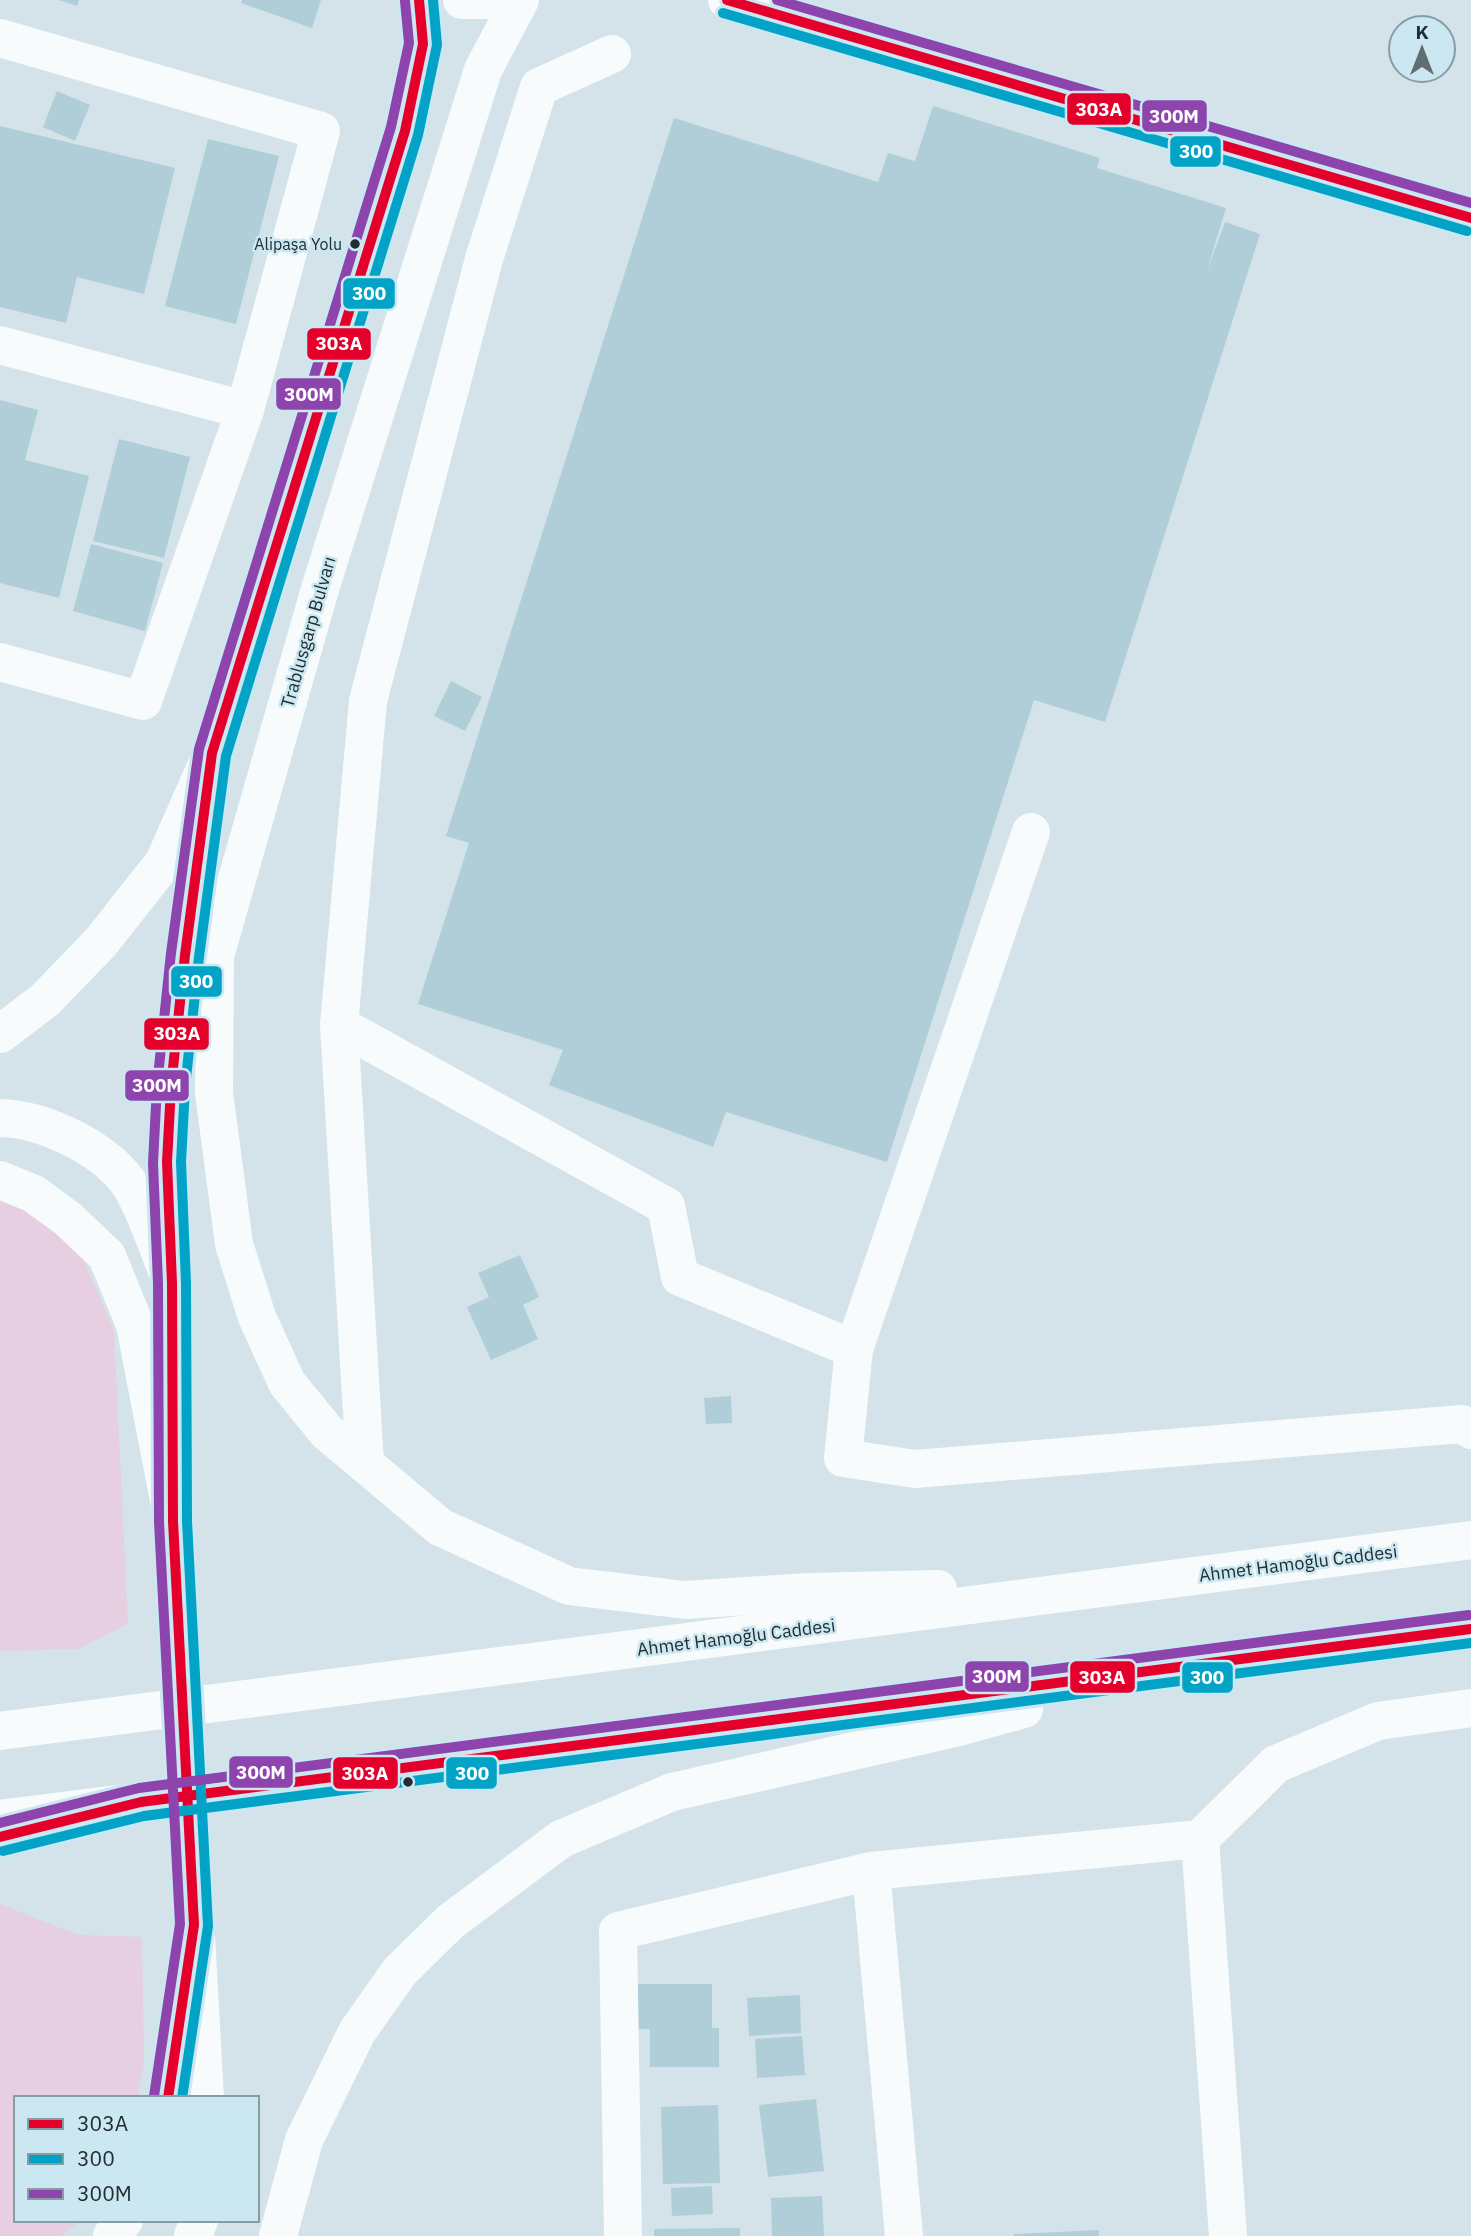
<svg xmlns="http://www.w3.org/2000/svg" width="1471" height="2236" font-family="'IBM Plex Sans',sans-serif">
  <rect width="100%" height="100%" fill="#d3e3e9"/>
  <path fill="#e6cfe0" d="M0 1192 31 1207 83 1258 114 1331 128 1624 78 1649 0 1651Z
    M0 1904 78 1935 142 1937 144 2061 138 2098H16V2220H80L62 2236H0Z"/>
  <path fill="#b0ced7" d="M59 0H79L77 6Z
    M242 0H321L312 28 241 3Z
    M57 91 90 105 75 141 43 127Z
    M933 106 1100 158 1097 168 1226 208 1207 271 1225 222 1260 234 1105 722 1034 700 887 1162 726 1112 713 1147 549 1085 563 1050 418 1004 469 843 446 836 674 118 878 182 888 153 915 161Z
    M0 126 175 168 144 294 77 277 66 323 0 307Z
    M208 139 279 156 236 324 165 306Z
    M0 400 38 410 25 460 89 476 59 598 0 583Z
    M119 439 190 457 164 558 93 541Z
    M91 544 163 563 145 631 73 611Z
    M451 681 482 697 465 731 434 716Z
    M520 1255 539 1297 523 1305 538 1339 491 1360 467 1307 489 1297 478 1273Z
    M731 1396 732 1423 706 1424 704 1398Z
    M638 1984H712V2028H719V2067H650V2029H638Z
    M800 1995 801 2033 749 2036 747 1998Z
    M802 2036 805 2075 757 2078 755 2039Z
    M816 2099 824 2171 768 2177 759 2105Z
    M718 2105 720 2183 663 2184 661 2107Z
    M712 2186 713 2214 672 2216 671 2188Z
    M822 2196 824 2236H772L771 2198Z
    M740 2228V2236H654V2229Z
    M1099 2230V2236H1014V2234Z"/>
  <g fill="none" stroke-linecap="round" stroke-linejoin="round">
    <path stroke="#f8fbfc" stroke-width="38" d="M0 38 321 131 245 410 143 701 0 662
      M0 345 245 410
      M1031 832 854 1349 843 1458 915 1469 1462 1424 1471 1430
      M339 1025 666 1206 680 1277 854 1349
      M365 1464 339 1025 368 701 484 259 539 87 612 54
      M1200 1839 1228 2236
      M871 1871 904 2236
      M623 2236 618 1931 871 1871 1200 1839 1276 1764 1378 1721 1471 1708"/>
    <path stroke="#f8fbfc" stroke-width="38" d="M462 0H498
      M727 0 1471 218
      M210 989 215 956 320 589 483 70 520 0
      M205 2098 173 1521 172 1283 167 1162 171 1087 212 753 405 131 423 44 419 0"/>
    <path stroke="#f8fbfc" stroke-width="38" d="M215 956 214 1093 234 1244 257 1317 287 1383 327 1432 440 1527 569 1586 685 1600 809 1592 938 1589
      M0 1034 45 1000 101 942 164 862 212 753
      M0 1118C43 1119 102 1147 128 1182 143 1202 161 1257 172 1283
      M0 1180 34 1194 68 1219 107 1256 135 1325 173 1521
      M0 1731 1471 1540
      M0 1819 1149 1673 1471 1629
      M168 2098 194 1925
      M112 2236 124 2220
      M193 2236 199 2220
      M278 2236 304 2140 357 2032 400 1971 450 1922 561 1839 672 1792 955 1728 1024 1709"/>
    <g stroke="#cbe7f1" stroke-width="16">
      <path id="bus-1" d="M727 0 1471 218
        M0 1837 141 1802 1471 1629
        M168 2098 194 1925 173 1521 172 1283 167 1162 171 1087 185 955 212 753 405 131 423 44 419 0"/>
    </g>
    <g stroke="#cbe7f1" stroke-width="16">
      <path id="bus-2" d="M723 13 1467 231
        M3 1851 144 1816 1471 1643
        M182 2098 208 1926 187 1521 186 1283 181 1162 185 1088 199 957 226 756 418 135 437 45 433 0"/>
    </g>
    <g stroke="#cbe7f1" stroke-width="16">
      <path id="bus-3" d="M777 0 1471 203
        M0 1823 139 1788 1469 1615
        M154 2096 180 1924 159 1522 158 1283 153 1163 157 1086 171 953 199 749 391 127 409 43 405 1"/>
    </g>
    <use href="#bus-1" stroke="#e4002b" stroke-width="10"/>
    <use href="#bus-2" stroke="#02a3c6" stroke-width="10"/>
    <use href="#bus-3" stroke="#8e44ad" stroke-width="10"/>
  </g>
  <g fill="#222d30" stroke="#cbe7f1" stroke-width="2.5">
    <circle cx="355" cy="244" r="6"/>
    <circle cx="408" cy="1782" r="6"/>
  </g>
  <g text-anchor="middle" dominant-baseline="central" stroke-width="5" stroke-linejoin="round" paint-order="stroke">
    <g font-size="16" fill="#222d30" stroke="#cbe7f1" text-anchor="end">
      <text x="342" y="244">Alipaşa Yolu</text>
    </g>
    <g font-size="18" fill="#222d30" stroke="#cbe7f1">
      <text transform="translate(308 632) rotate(-74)">Trablusgarp Bulvarı</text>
      <text transform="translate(1298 1563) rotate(-7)">Ahmet Hamoğlu Caddesi</text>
      <text transform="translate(736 1637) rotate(-7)">Ahmet Hamoğlu Caddesi</text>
    </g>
  </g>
  <g stroke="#cbe7f1" stroke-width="2.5">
    <rect x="1066" y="92" width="66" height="34" rx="7" fill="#e4002b"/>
    <rect x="1141" y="99" width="67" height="34" rx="7" fill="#8e44ad"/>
    <rect x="1169" y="135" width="53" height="33" rx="7" fill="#02a3c6"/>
    <rect x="342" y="277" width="54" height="33" rx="7" fill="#02a3c6"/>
    <rect x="306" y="327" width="66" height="34" rx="7" fill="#e4002b"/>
    <rect x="275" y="377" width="67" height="34" rx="7" fill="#8e44ad"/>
    <rect x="170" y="965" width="53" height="33" rx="7" fill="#02a3c6"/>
    <rect x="143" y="1017" width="67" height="34" rx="7" fill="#e4002b"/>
    <rect x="124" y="1069" width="66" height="33" rx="7" fill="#8e44ad"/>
    <rect x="964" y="1660" width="66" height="33" rx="7" fill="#8e44ad"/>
    <rect x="1069" y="1660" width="67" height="34" rx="7" fill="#e4002b"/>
    <rect x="1181" y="1661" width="53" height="33" rx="7" fill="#02a3c6"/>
    <rect x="228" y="1755" width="66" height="34" rx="7" fill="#8e44ad"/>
    <rect x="332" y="1756" width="67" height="34" rx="7" fill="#e4002b"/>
    <rect x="445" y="1756" width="53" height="34" rx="7" fill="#02a3c6"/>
  </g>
  <g font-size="19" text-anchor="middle" font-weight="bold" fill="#fff">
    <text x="1099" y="116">303A</text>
    <text x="1174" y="123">300M</text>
    <text x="1196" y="158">300</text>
    <text x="369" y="300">300</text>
    <text x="339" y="350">303A</text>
    <text x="309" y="401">300M</text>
    <text x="196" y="988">300</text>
    <text x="177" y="1040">303A</text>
    <text x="157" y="1092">300M</text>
    <text x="997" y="1683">300M</text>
    <text x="1102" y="1684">303A</text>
    <text x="1207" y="1684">300</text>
    <text x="261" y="1779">300M</text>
    <text x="365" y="1780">303A</text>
    <text x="472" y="1780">300</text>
  </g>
  <rect x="14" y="2096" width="245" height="126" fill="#cbe7f1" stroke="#879da4" stroke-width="2"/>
  <rect x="28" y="2119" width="35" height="10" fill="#e4002b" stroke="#879da4" stroke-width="2"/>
  <text x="77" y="2131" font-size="21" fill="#222d30">303A</text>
  <rect x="28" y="2154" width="35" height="10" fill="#02a3c6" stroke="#879da4" stroke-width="2"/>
  <text x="77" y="2166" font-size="21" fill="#222d30">300</text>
  <rect x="28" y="2189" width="35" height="10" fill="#8e44ad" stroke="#879da4" stroke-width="2"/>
  <text x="77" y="2201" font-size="21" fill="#222d30">300M</text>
  <g transform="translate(1422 49)"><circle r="33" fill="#cbe7f1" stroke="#879da4" stroke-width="2"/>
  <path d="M0-5L12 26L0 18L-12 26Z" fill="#606d71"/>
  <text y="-10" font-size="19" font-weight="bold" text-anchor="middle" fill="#222d30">K</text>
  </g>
</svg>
